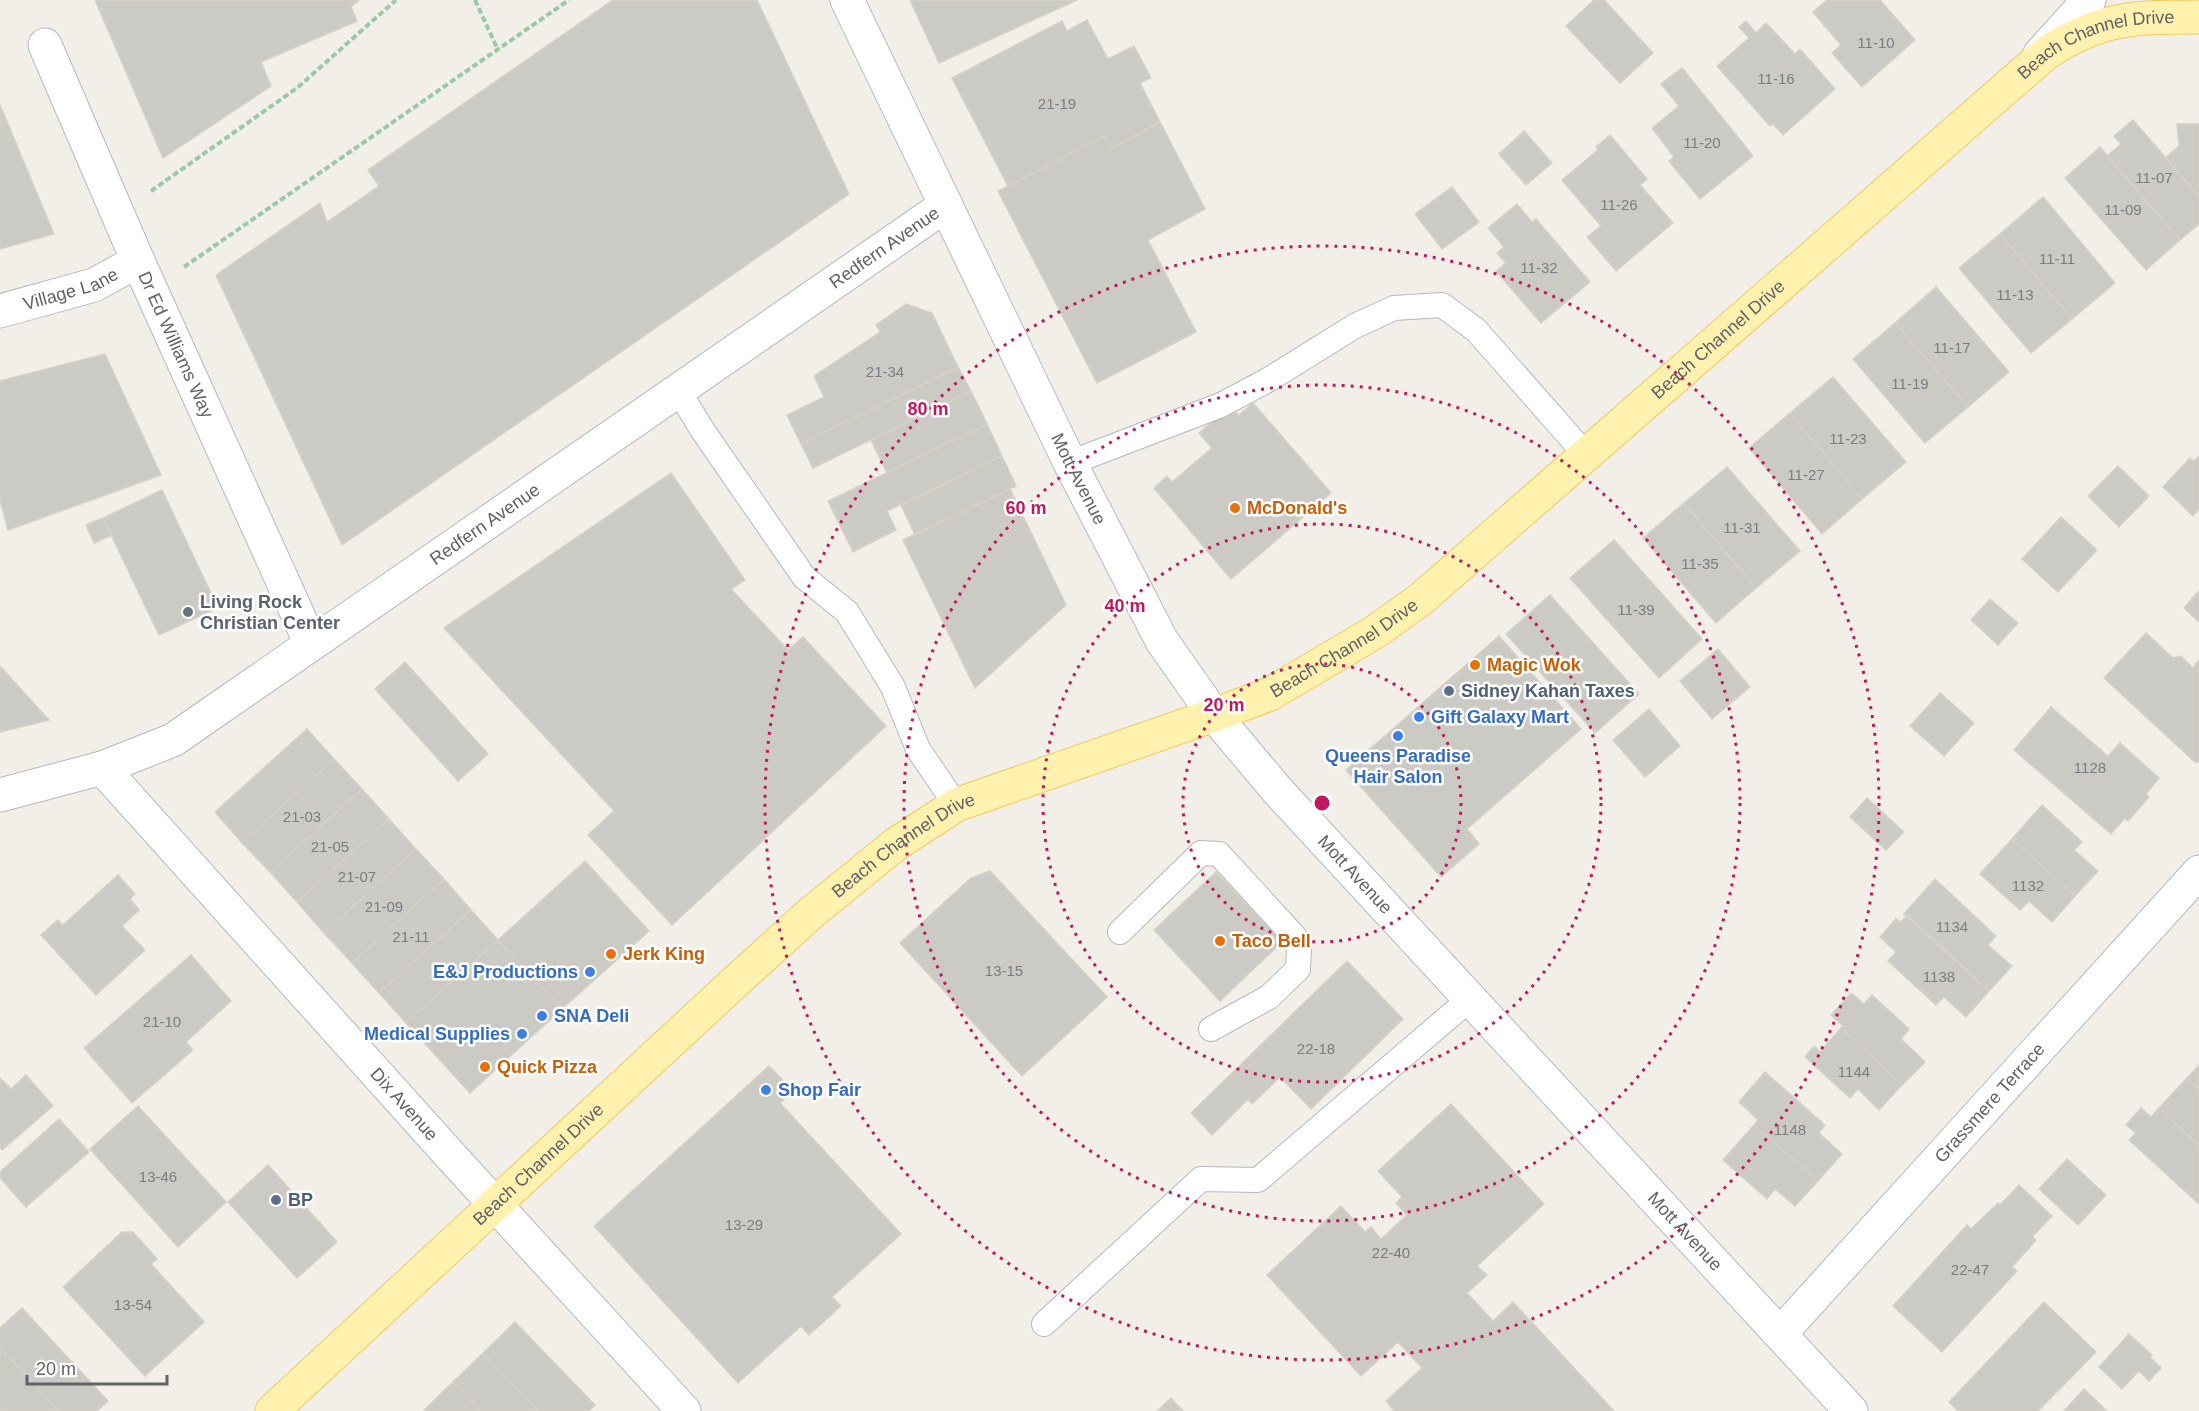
<svg xmlns="http://www.w3.org/2000/svg" width="2199" height="1411" font-family="Helvetica,sans-serif">
  <rect width="100%" height="100%" fill="#f1efe8"/>
  <path fill="#cccac5" stroke="#d6d1c6" stroke-width="1.5" d="M95 0H359L351 7 357 21 261 62 271 86 163 158Z
    M613 0H757L849 194 342 545 216 275 320 203 327 222 379 186 368 170Z
    M910 0H1077L939 63Z
    M1604 0 1653 53 1620 83 1566 26 1594 0Z
    M1827 0H1880L1915 40 1862 87 1832 53 1841 45 1813 12Z
    M1087 20 1108 59 1134 46 1151 78 1140 83 1160 122 1112 148 1105 136 1008 186 952 78 1062 21 1067 31Z
    M1746 21 1756 33 1766 23 1795 54 1800 49 1835 89 1783 135 1773 124 1770 126 1717 66 1749 38 1739 27Z
    M1682 68 1753 156 1700 199 1669 161 1674 157 1652 128 1679 106 1661 84Z
    M0 105 54 234 0 249Z
    M2133 120 2199 196V224L2180 240 2107 156 2121 144 2114 136Z
    M1160 122 1205 209 1148 240 1196 332 1097 383 998 191 1105 136 1112 148Z
    M2177 124H2199V196L2165 158 2179 146Z
    M1524 131 1552 163 1526 185 1499 154Z
    M1610 135 1647 179 1640 185 1673 223 1616 271 1587 237 1601 226 1562 180 1598 150 1596 147Z
    M2100 147 2180 240 2146 270 2065 178Z
    M1452 187 1479 222 1442 249 1415 214Z
    M2043 197 2115 283 2072 319 2000 234Z
    M1517 204 1532 222 1536 219 1590 282 1541 323 1496 271 1506 263 1497 253 1504 247 1488 228Z
    M2000 234 2072 319 2031 353 1959 268Z
    M1936 287 2009 372 1968 407 1895 323Z
    M906 304 932 313 958 367 801 444 787 415 824 397 814 376 880 332 876 325Z
    M1895 323 1968 407 1925 443 1853 359Z
    M105 354 161 475 8 530 0 500V381Z
    M958 367 971 391 813 468 801 444Z
    M1833 377 1906 462 1862 499 1790 413Z
    M971 391 987 424 887 473 871 440Z
    M1253 403 1331 493 1231 579 1154 488 1167 476 1172 482 1212 448 1199 433 1213 421 1233 410 1239 415Z
    M1790 413 1862 499 1822 534 1749 448Z
    M987 424 1002 456 887 511 896 530 853 552 828 501Z
    M1002 456 1016 486 915 535 901 505Z
    M2199 456V509L2193 516 2163 487 2190 458 2194 461Z
    M2118 466 2149 496 2119 527 2088 496Z
    M1727 467 1800 551 1756 588 1684 503Z
    M671 473 745 580 731 589 788 650 803 637 886 726 672 925 588 835 614 811 444 628Z
    M1010 489 1066 605 975 688 903 540Z
    M162 490 218 608 159 635 103 518Z
    M1684 503 1756 588 1716 623 1643 538Z
    M2061 517 2097 550 2058 592 2022 559Z
    M103 518 112 535 94 543 86 525Z
    M1614 540 1702 639 1659 678 1570 578Z
    M2199 591V622L2184 608Z
    M1550 595 1639 694 1595 733 1506 634Z
    M1990 599 2018 623 1998 645 1971 620Z
    M2146 633 2173 658 2181 656 2193 668 2199 660V761L2196 763 2104 678Z
    M1499 636 1581 729 1467 829 1479 844 1441 877 1346 770Z
    M1718 649 1750 687 1712 719 1680 681Z
    M405 662 488 754 458 781 375 689Z
    M0 666 49 720 0 732Z
    M1940 693 1974 723 1944 756 1910 726Z
    M2051 707 2108 756 2120 743 2159 778 2146 794 2149 797 2128 821 2125 818 2111 834 2014 750Z
    M1649 709 1680 746 1645 777 1613 740Z
    M307 729 334 759 242 843 215 812Z
    M334 759 362 789 270 872 242 843Z
    M362 789 389 819 297 902 270 872Z
    M1867 798 1904 832 1886 850 1850 817Z
    M2042 805 2082 842 2074 850 2098 871 2075 896 2012 839Z
    M389 819 416 849 324 933 297 902Z
    M2012 839 2075 896 2052 922 2029 901 2020 910 1980 874Z
    M416 849 444 879 352 963 324 933Z
    M585 861 649 931 562 1009 498 940Z
    M990 871 1107 997 1022 1076 900 943 971 878Z
    M1216 872 1282 942 1220 1001 1154 930Z
    M118 875 135 894 130 899 139 910 122 926 145 950 96 995 41 935 58 920 63 925Z
    M444 879 471 910 379 993 352 963Z
    M1935 879 1996 936 1988 945 2012 966 1989 991 1904 914Z
    M471 910 498 940 406 1023 379 993Z
    M1907 915 1989 991 1966 1017 1944 997 1936 1005 1888 961 1896 952 1880 937 1896 919 1901 922Z
    M498 940 562 1009 470 1093 406 1023Z
    M191 955 231 1001 186 1042 193 1050 132 1103 84 1048Z
    M1347 961 1403 1019 1311 1109 1280 1077 1252 1104 1248 1099 1212 1135 1191 1113Z
    M1851 993 1864 1004 1872 995 1909 1029 1901 1039 1925 1062 1902 1085 1841 1028 1843 1026 1831 1015Z
    M1841 1028 1902 1085 1879 1110 1858 1089 1850 1098 1805 1057 1814 1046 1820 1052Z
    M2199 1065V1089L2187 1078Z
    M769 1066 793 1091 780 1103 901 1234 832 1297 841 1306 809 1335 801 1326 738 1383 594 1226Z
    M1765 1072 1825 1125 1819 1133 1842 1154 1818 1181 1754 1125 1758 1120 1739 1102Z
    M26 1075 53 1106 2 1150 0 1148V1078L11 1089Z
    M2187 1078 2199 1089V1146L2159 1108Z
    M1451 1104 1544 1204 1477 1266 1487 1275 1467 1293 1493 1321 1513 1302 1614 1411H1394L1386 1401 1422 1368 1398 1342 1361 1376 1267 1275 1341 1206 1365 1232 1371 1227 1381 1239 1407 1215 1396 1203 1402 1197 1378 1171Z
    M138 1106 226 1202 178 1247 90 1149Z
    M2141 1108 2151 1117 2159 1108 2199 1146V1204L2129 1140 2136 1133 2126 1125Z
    M59 1119 89 1152 26 1207 0 1178V1172Z
    M1754 1125 1818 1181 1795 1206 1775 1189 1767 1199 1723 1160Z
    M2067 1159 2106 1195 2078 1225 2039 1189Z
    M268 1165 337 1242 297 1278 228 1202Z
    M2019 1185 2052 1216 2032 1237 2036 1240 2012 1267 2017 1271 1942 1352 1893 1306 1967 1225 1971 1229 1998 1203 2000 1205Z
    M122 1232H133L157 1259 151 1264 204 1322 145 1376 63 1287Z
    M2044 1302 2096 1352 2038 1411H1958L1949 1402Z
    M22 1308 108 1401 97 1411H59L0 1348V1328Z
    M515 1322 595 1405 589 1411H539L483 1353Z
    M2129 1334 2152 1355 2150 1357 2161 1368 2149 1381 2139 1371 2122 1389 2099 1367Z
    M0 1348 59 1411H0Z
    M483 1353 539 1411H481L453 1382Z
    M453 1382 481 1411H426L424 1410Z
    M2084 1389 2107 1411H2064Z
    M1171 1398 1183 1411H1157Z"/>
  <g fill="none" stroke-linecap="round" stroke-linejoin="round">
    <g stroke="#b5b8bc" stroke-width="26">
      <path id="service" d="M678 390 703 431 804 577 847 612 893 687 918 749 956 805
        M1070 463 1221 405 1268 380 1355 326 1394 308 1442 305 1476 330 1586 455
        M1120 932 1201 853 1219 854 1295 937 1299 950 1298 969 1269 997 1211 1029
        M1044 1324 1201 1179 1258 1180 1471 998"/>
    </g>
    <g stroke="#b5b8bc" stroke-width="35">
      <g id="minor">
        <path id="s1" d="M45 45 138 261 311 644"/>
        <path id="s2" d="M0 311 94 285 138 261"/>
        <path id="s3" d="M102 768 449 1154 684 1411"/>
        <path id="s4" d="M1780 1334 2199 872"/>
      </g>
    </g>
    <g stroke="#b5b8bc" stroke-width="35">
      <g id="tertiary">
        <path d="M2040 54 2089 0"/>
        <path id="s5" d="M1214 715 1277 790 1851 1411"/>
        <path id="s6" d="M0 795 102 768 173 740 946 205"/>
      </g>
    </g>
    <g stroke="#b6babf" stroke-width="35">
      <g id="secondary">
        <path id="s7" d="M847 0 1070 463 1162 641 1214 715"/>
      </g>
    </g>
    <g stroke="#f2c960" stroke-width="35">
      <g id="primary">
        <path id="s8" d="M272 1411 734 983 811 913 896 844 956 805 1214 715 1270 694 1375 632 1421 599 2045 54C2100 17 2135 17 2199 17"/>
      </g>
    </g>
    <path stroke="#9cc7a9" stroke-width="4" stroke-dasharray="6 3" stroke-linecap="butt" d="M475 0 498 50
      M151 191 297 88 396 0
      M184 267 569 0"/>
    <use href="#service" stroke="#fff" stroke-width="24"/>
    <use href="#minor" stroke="#fff" stroke-width="33"/>
    <use href="#tertiary" stroke="#fff" stroke-width="33"/>
    <use href="#secondary" stroke="#fff" stroke-width="33"/>
    <use href="#primary" stroke="#fff2af" stroke-width="33"/>
  </g>
  <g fill="none" stroke="#c2185b" stroke-width="3" stroke-dasharray="3 6">
    <circle cx="1322" cy="803" r="139"/>
    <circle cx="1322" cy="803" r="279"/>
    <circle cx="1322" cy="803" r="418"/>
    <circle cx="1322" cy="803" r="557"/>
  </g>
  <g fill="#e8710a" stroke="#fff" stroke-width="2">
    <circle cx="1235" cy="508" r="6"/>
    <circle cx="1475" cy="665" r="6"/>
    <circle cx="1220" cy="941" r="6"/>
    <circle cx="611" cy="954" r="6"/>
    <circle cx="485" cy="1067" r="6"/>
  </g>
  <circle fill="#6b7280" stroke="#fff" stroke-width="2" cx="188" cy="612" r="6"/>
  <g fill="#5c6f8a" stroke="#fff" stroke-width="2">
    <circle cx="1449" cy="691" r="6"/>
    <circle cx="276" cy="1200" r="6"/>
  </g>
  <g fill="#3f7fe0" stroke="#fff" stroke-width="2">
    <circle cx="1419" cy="717" r="6"/>
    <circle cx="1398" cy="736" r="6"/>
    <circle cx="590" cy="972" r="6"/>
    <circle cx="542" cy="1016" r="6"/>
    <circle cx="522" cy="1034" r="6"/>
    <circle cx="766" cy="1090" r="6"/>
  </g>
  <g text-anchor="middle" dominant-baseline="central" stroke-width="5" stroke-linejoin="round" paint-order="stroke">
    <g font-size="15" fill="#7a7d7f">
      <text x="1876" y="42">11-10</text>
      <text x="1776" y="78">11-16</text>
      <text x="1057" y="103">21-19</text>
      <text x="1702" y="142">11-20</text>
      <text x="2154" y="177">11-07</text>
      <text x="1619" y="204">11-26</text>
      <text x="2123" y="209">11-09</text>
      <text x="2057" y="258">11-11</text>
      <text x="1539" y="267">11-32</text>
      <text x="2015" y="294">11-13</text>
      <text x="1952" y="347">11-17</text>
      <text x="885" y="371">21-34</text>
      <text x="1910" y="383">11-19</text>
      <text x="1848" y="438">11-23</text>
      <text x="1806" y="474">11-27</text>
      <text x="1742" y="527">11-31</text>
      <text x="1700" y="563">11-35</text>
      <text x="1636" y="609">11-39</text>
      <text x="2090" y="767">1128</text>
      <text x="302" y="816">21-03</text>
      <text x="330" y="846">21-05</text>
      <text x="357" y="876">21-07</text>
      <text x="2028" y="885">1132</text>
      <text x="384" y="906">21-09</text>
      <text x="1952" y="926">1134</text>
      <text x="411" y="936">21-11</text>
      <text x="1004" y="970">13-15</text>
      <text x="1939" y="976">1138</text>
      <text x="162" y="1021">21-10</text>
      <text x="1316" y="1048">22-18</text>
      <text x="1854" y="1071">1144</text>
      <text x="1790" y="1129">1148</text>
      <text x="158" y="1176">13-46</text>
      <text x="744" y="1224">13-29</text>
      <text x="1391" y="1252">22-40</text>
      <text x="1970" y="1269">22-47</text>
      <text x="133" y="1304">13-54</text>
    </g>
    <g font-size="18" fill="#5f6368" stroke="#fff">
      <text stroke="none"><textPath href="#s8" startOffset="2307">Beach Channel Drive</textPath></text>
      <text stroke="none"><textPath href="#s6" startOffset="1047">Redfern Avenue</textPath></text>
      <text stroke="none"><textPath href="#s2" startOffset="74">Village Lane</textPath></text>
      <text stroke="none"><textPath href="#s8" startOffset="1821">Beach Channel Drive</textPath></text>
      <text stroke="none"><textPath href="#s1" startOffset="327">Dr Ed Williams Way</textPath></text>
      <text stroke="none"><textPath href="#s7" startOffset="532">Mott Avenue</textPath></text>
      <text stroke="none"><textPath href="#s6" startOffset="561">Redfern Avenue</textPath></text>
      <text stroke="none"><textPath href="#s8" startOffset="1335">Beach Channel Drive</textPath></text>
      <text stroke="none"><textPath href="#s8" startOffset="849">Beach Channel Drive</textPath></text>
      <text stroke="none"><textPath href="#s5" startOffset="213">Mott Avenue</textPath></text>
      <text stroke="none"><textPath href="#s4" startOffset="312">Grassmere Terrace</textPath></text>
      <text stroke="none"><textPath href="#s3" startOffset="452">Dix Avenue</textPath></text>
      <text stroke="none"><textPath href="#s8" startOffset="363">Beach Channel Drive</textPath></text>
      <text stroke="none"><textPath href="#s5" startOffset="699">Mott Avenue</textPath></text>
    </g>
    <g font-size="18" font-weight="bold" fill="#c56008" stroke="#fff" text-anchor="start">
      <text x="1247" y="508">McDonald's</text>
      <text x="1487" y="665">Magic Wok</text>
      <text x="1232" y="941">Taco Bell</text>
      <text x="623" y="954">Jerk King</text>
      <text x="497" y="1067">Quick Pizza</text>
    </g>
    <g font-size="18" font-weight="bold" fill="#5b616d" stroke="#fff" text-anchor="start">
      <text x="200" y="602">Living Rock<tspan x="200" dy="21">Christian Center</tspan></text>
    </g>
    <g font-size="18" font-weight="bold" fill="#4e5e75" stroke="#fff" text-anchor="start">
      <text x="1461" y="691">Sidney Kahan Taxes</text>
      <text x="288" y="1200">BP</text>
    </g>
    <g font-size="18" font-weight="bold" fill="#366cbe" stroke="#fff" text-anchor="start">
      <text x="1431" y="717">Gift Galaxy Mart</text>
      <text x="1398" y="756" text-anchor="middle">Queens Paradise<tspan x="1398" dy="21">Hair Salon</tspan></text>
      <text x="578" y="972" text-anchor="end">E&amp;J Productions</text>
      <text x="554" y="1016">SNA Deli</text>
      <text x="510" y="1034" text-anchor="end">Medical Supplies</text>
      <text x="778" y="1090">Shop Fair</text>
    </g>
  </g>
  <circle cx="1322" cy="803" r="9" fill="#c2185b" stroke="#fff" stroke-width="3"/>
  <g font-size="18" text-anchor="middle" font-weight="bold" fill="#c2185b" stroke="#fff" stroke-width="5" stroke-linejoin="round" paint-order="stroke">
    <text x="928" y="415">80 m</text>
    <text x="1026" y="514">60 m</text>
    <text x="1125" y="612">40 m</text>
    <text x="1224" y="711">20 m</text>
  </g>
  <path d="M27 1375v9h140v-9" fill="none" stroke="#5f6368" stroke-width="3"/>
  <text x="36" y="1375" font-size="18" fill="#5f6368" stroke="#ffffff" stroke-width="4.5" paint-order="stroke">20 m</text>
</svg>
